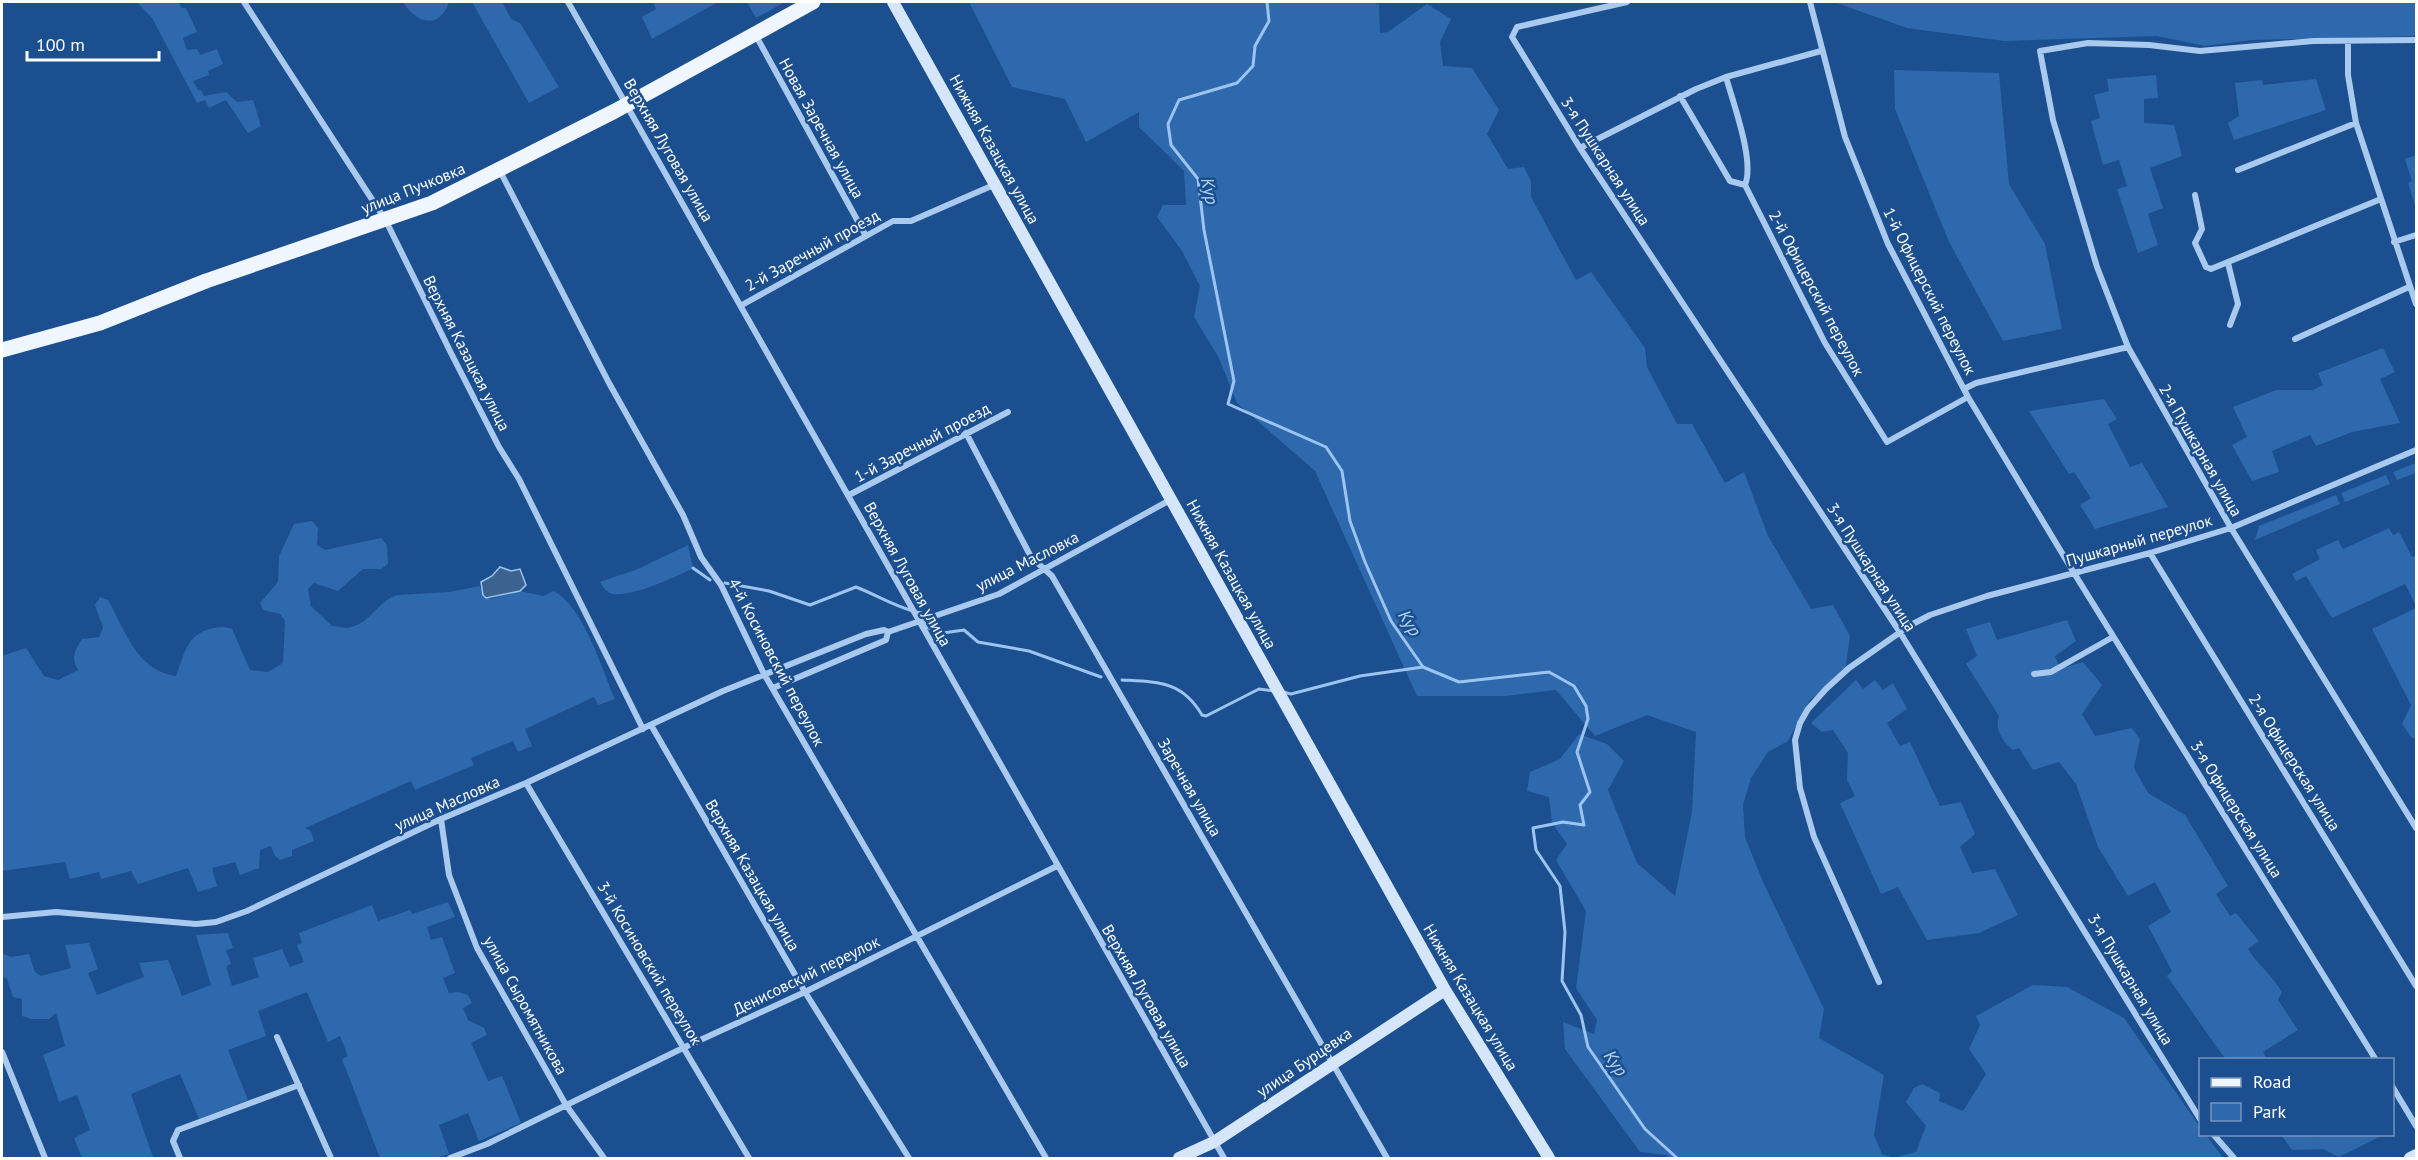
<svg xmlns="http://www.w3.org/2000/svg" width="2418" height="1160" font-family="'PT Sans',sans-serif">
  <rect width="100%" height="100%" fill="#1b4f8f"/>
  <path fill="#2e69ad" d="M137 2H179L181 8H186L197 32 183 38 187 50 197 49 200 55 217 49 223 64 208 71 209 75 193 81 198 90H201L204 96 226 92 237 102 253 100 261 126 248 133 226 100 209 108 205 100 197 103 152 18Z
    M403 2H449C439 31 416 23 403 2Z
    M472 2H502L511 19 520 23 559 87 529 103Z
    M653 2H718L652 39 642 17 656 9Z
    M747 2H785L756 18Z
    M969 2H1369L1379 4 1380 33 1388 32 1427 4 1451 19 1440 42 1443 66 1472 68 1499 110 1487 134 1508 169 1524 167 1531 181V197L1576 280 1591 272 1645 348 1647 367 1677 424H1692L1725 483 1744 472 1768 536 1811 609 1833 605 1850 636 1845 672 1810 700 1788 741 1768 752 1751 778 1743 805 1745 837 1763 882 1824 1009 1819 1038 1884 1075 1874 1135 1882 1154 1893 1158 1916 1152 1926 1126 1906 1102 1914 1088 1922 1084 1940 1093 1939 1101 1963 1111 1986 1074 1969 1049 1980 1025 1976 1016 2033 985 2067 987 2124 1018 2200 1127V1134L2206 1135 2223 1158H1670L1667 1155 1640 1152 1565 1049 1563 1022 1594 1034 1597 1020 1576 988 1586 911 1556 860 1567 844 1552 823 1549 797 1527 791 1530 772 1560 759 1579 734 1607 744 1624 761 1608 790 1637 863 1675 896 1692 812 1696 732 1647 715 1595 736 1556 690 1506 696H1417L1315 471 1237 403 1219 358 1194 317 1200 286 1182 251 1157 217 1163 205H1186L1184 171 1139 127V112L1086 142 1065 99 1012 87Z
    M1834 2H2416V36L2252 40 2205 46 2157 36 2004 41 1907 28Z
    M1894 70 1999 73 2009 184 2045 244 2062 329 2003 341 1949 242 1895 109Z
    M2156 75 2158 98 2144 99V123L2174 125 2182 156 2150 168 2163 208 2148 214 2158 245 2138 253 2117 189 2127 186 2119 160 2103 165 2091 121 2100 118 2094 95 2109 91 2107 79Z
    M2316 79 2326 110 2234 140 2228 123 2239 116 2235 83 2262 80 2263 85Z
    M2416 155V209L2408 183 2412 181 2405 159Z
    M2383 348 2395 372 2380 379 2400 423 2352 432 2316 446 2310 435 2272 451 2279 472 2252 481 2232 445 2247 437 2233 407 2276 390H2313L2323 385 2318 373Z
    M2104 399 2117 419 2108 424 2130 467 2142 463 2168 507 2095 529 2080 505 2091 498 2074 472 2069 474 2029 411Z
    M2416 463V473L2397 480 2393 472Z
    M2386 475 2390 484 2345 502 2341 493Z
    M2336 495 2340 504 2255 540 2259 526Z
    M312 521 318 528 317 545 325 550 381 538 387 545 388 564 381 569H363L338 591 314 583 308 589 311 606 332 626C337 626 346 629 351 627 370 623 380 599 398 595L449 592 480 586 483 595 491 599 520 591 543 596 554 591C585 609 601 668 615 699L598 705 594 697 525 729 532 746 518 752 513 741 471 758 474 765 415 790 411 781 305 828 311 831 314 841 292 850V856L280 860 275 856 271 846 260 850 259 868 240 875 235 862 212 868 217 886 198 892 188 868 138 884 131 871 101 879 99 872 70 879 65 862 2 871V656L26 648 44 676 58 680 78 670C71 658 74 652 82 639L99 637 103 628 95 605 100 597 108 600C126 632 137 671 176 676 184 655 186 636 209 629 219 627 223 626 232 629L250 670 268 672 283 663 285 621 280 614 263 610 260 603 278 582 279 556 294 524Z
    M2389 528 2393 535 2399 532 2412 557 2416 556V606L2405 584 2332 618 2306 576 2296 581 2292 574 2320 559 2316 550 2338 540 2343 549Z
    M688 545 693 568C676 577 632 597 613 594 606 592 604 588 600 582L638 569Z
    M2416 608V738H2412L2402 724 2411 705 2372 629Z
    M2067 620 2076 641 2055 656 2060 669 2083 662 2102 685 2082 714 2095 736 2132 728 2140 739 2134 768 2148 793 2185 815 2228 886 2216 894 2230 916 2236 913 2259 941 2248 949C2260 967 2271 974 2282 992L2278 1000 2298 1030 2263 1052 2267 1059H2227L2223 1056 2167 976 2172 971 2148 926 2171 912 2155 882 2128 896 2098 847 2076 784 2059 762 2033 770 2019 748 2013 750C2003 743 1994 728 1999 716L1966 664 1977 656 1966 629 1990 622 1997 640Z
    M1856 680 1863 689 1875 680 1883 690 1893 683 1907 709 1887 723 1900 746 1910 742 1940 806 1961 802 1975 834 1960 847 1972 873 1995 869 2018 915 1979 933 1927 940 1898 887 1881 894 1840 803 1855 796 1847 780 1848 753 1833 730 1822 732 1811 723Z
    M448 902 455 917 427 927 431 940 442 937 455 973 443 978 449 993 458 992 468 995 472 1003 463 1008 468 1020 484 1028 487 1035 471 1043 488 1081 502 1076 521 1123 479 1141 468 1113 439 1125 449 1154 436 1158H380L342 1059 348 1056 340 1036 328 1042 307 992 258 1011 266 1036 228 1050 248 1100 199 1119 180 1074 131 1094 153 1157 82 1158 74 1138 90 1130 77 1095 59 1102 43 1055 65 1046 56 1013 49 1019H31L22 1016V999L13 997 7 979 2 976V953L11 957 29 954 35 972 41 976 71 968 65 945 89 943 98 969 88 973 97 995 144 977 139 963 168 960 182 996 211 985 196 935 228 933 233 948 226 950 231 964 226 966 232 986 259 977 253 958 282 949 290 967 304 962 297 945 302 943 299 933 372 905 378 921 410 910 412 914Z
    M2318 1135 2383 1134V1135L2339 1157 2323 1149 2292 1150 2281 1135H2312L2314 1137Z"/>
  <path fill="#3c6290" stroke="#9cc4f0" stroke-width="1.5" d="M500 567 511 571 520 569 526 585 520 591 486 598 483 595 481 582 492 576Z"/>
  <g fill="none" stroke-linecap="round" stroke-linejoin="round">
    <path stroke="#9cc4f0" stroke-width="3" d="M1267 2 1269 21 1255 46 1253 66 1237 83 1179 100 1168 124 1171 145 1198 179 1204 230 1234 381 1228 404 1326 447 1342 471 1350 521 1365 562 1391 621 1423 667 1459 682 1549 672 1574 686 1586 706 1588 719 1577 752 1590 792 1580 805 1584 825 1563 822 1533 828 1536 850 1560 886 1565 932 1562 981 1581 1015 1588 1047 1645 1129 1677 1158
      M693 568 710 580
      M725 583 769 591 810 605 856 587C877 595 899 609 921 613L926 627 943 633 964 630 978 642 1029 651 1101 677
      M1122 680C1159 682 1182 681 1202 715L1206 716 1259 689 1273 691
      M1283 692 1291 694 1360 676 1423 667"/>
    <path stroke="#a9c9ee" stroke-width="6" d="M244 2 386 221 451 353 499 447 519 479 643 729
      M568 2 1224 1158
      M1627 2 1517 27 1512 37 1580 148 1901 634 2200 1119
      M1810 2 1845 137 1888 244 1968 397 2074 573 2376 1060
      M755 34 866 236
      M2416 40 2313 41 2200 51 2149 45 2088 43 2040 51 2053 120 2097 267 2128 347 2231 528 2416 828
      M2348 42V75L2356 123 2416 304
      M1726 77C1733 103 1755 161 1745 185L1825 343 1887 442 1968 397
      M1680 96 1730 181 1745 185
      M1580 148 1696 89 1726 77 1821 51
      M2238 170 2356 123
      M500 171 609 383 683 515 701 557 721 585 764 674 1046 1158
      M2195 195 2202 229 2195 243 2206 267 2211 269 2381 199
      M2394 242 2416 235
      M2228 263 2238 304 2230 325
      M742 305 893 221H911L996 184
      M2295 339 2409 287
      M1964 389 1976 383 2128 347
      M966 433 1031 557 1052 576 1387 1158
      M849 495 1008 412
      M2150 553 2416 986
      M2034 674 2051 672 2113 637
      M773 688 886 640 888 632
      M651 725 805 992 909 1158
      M526 783 749 1158
      M441 819 449 875 477 948 566 1105 604 1158
      M2 917 56 912 196 924 216 922 247 911 441 819 526 783 723 691 866 634 884 630 888 632 999 594 1172 499
      M1879 982 1814 837 1800 788 1795 740 1800 723 1808 709 1826 689 1849 668 1909 626 1930 615 1987 596 2150 553 2231 528 2416 450
      M277 1037 331 1158
      M2 1052 45 1158
      M2392 1086 2416 1126
      M2213 1134 2234 1158
      M180 1158 173 1141 178 1130 299 1085
      M450 1158 487 1144 685 1047 805 992 1057 866"/>
    <path stroke="#d6e6fa" stroke-width="12" d="M893 2 1445 990 1549 1158
      M1179 1158 1214 1142 1445 990
      M2410 1158 2416 1155"/>
    <path stroke="#f0f6ff" stroke-width="15" d="M2 350 100 323 206 281 432 203 615 111 813 2"/>
  </g>
  <g text-anchor="middle" dominant-baseline="central" stroke-width="5" stroke-linejoin="round" paint-order="stroke">
    <g font-size="16" fill="#fff" stroke="#1b4f8f">
      <text transform="translate(822 128) rotate(61)">Новая Заречная улица</text>
      <text transform="translate(995 149) rotate(61)">Нижняя Казацкая улица</text>
      <text transform="translate(669 150) rotate(60)">Верхняя Луговая улица</text>
      <text transform="translate(1606 161) rotate(57)">3-я Пушкарная улица</text>
      <text transform="translate(413 188) rotate(-22)">улица Пучковка</text>
      <text transform="translate(812 250) rotate(-29)">2-й Заречный проезд</text>
      <text transform="translate(1930 291) rotate(63)">1-й Офицерский переулок</text>
      <text transform="translate(1817 293) rotate(62)">2-й Офицерский переулок</text>
      <text transform="translate(467 353) rotate(63)">Верхняя Казацкая улица</text>
      <text transform="translate(922 442) rotate(-28)">1-й Заречный проезд</text>
      <text transform="translate(2201 450) rotate(60)">2-я Пушкарная улица</text>
      <text transform="translate(2139 540) rotate(-16)">Пушкарный переулок</text>
      <text transform="translate(1027 561) rotate(-27)">улица Масловка</text>
      <text transform="translate(1872 567) rotate(57)">3-я Пушкарная улица</text>
      <text transform="translate(908 574) rotate(61)">Верхняя Луговая улица</text>
      <text transform="translate(1232 574) rotate(61)">Нижняя Казацкая улица</text>
      <text transform="translate(777 662) rotate(62)">4-й Косиновский переулок</text>
      <text transform="translate(2295 762) rotate(58)">2-я Офицерская улица</text>
      <text transform="translate(1190 787) rotate(60)">Заречная улица</text>
      <text transform="translate(447 803) rotate(-24)">улица Масловка</text>
      <text transform="translate(2237 809) rotate(58)">3-я Офицерская улица</text>
      <text transform="translate(753 875) rotate(60)">Верхняя Казацкая улица</text>
      <text transform="translate(650 963) rotate(59)">3-й Косиновский переулок</text>
      <text transform="translate(806 975) rotate(-26)">Денисовский переулок</text>
      <text transform="translate(2131 979) rotate(59)">3-я Пушкарная улица</text>
      <text transform="translate(1147 996) rotate(60)">Верхняя Луговая улица</text>
      <text transform="translate(1471 997) rotate(59)">Нижняя Казацкая улица</text>
      <text transform="translate(526 1005) rotate(61)">улица Сыромятникова</text>
      <text transform="translate(1304 1062) rotate(-34)">улица Бурцевка</text>
    </g>
    <g font-size="18" font-style="italic" fill="#b5d3f5" stroke="#1b4f8f">
      <text transform="translate(1210 191) rotate(78)">Кур</text>
      <text transform="translate(1410 623) rotate(58)">Кур</text>
      <text transform="translate(1616 1063) rotate(55)">Кур</text>
    </g>
  </g>
  <rect width="2418" height="1160" fill="none" stroke="#ffffff" stroke-width="6"/>
  <rect x="2199" y="1058" width="195" height="78" fill="#1b4f8f" stroke="#7695bc" stroke-width="1.5"/>
  <rect x="2211" y="1078" width="30" height="9" fill="#f0f6ff" stroke="#7695bc" stroke-width="1.5"/>
  <text x="2253" y="1088" font-size="18" fill="#ffffff">Road</text>
  <rect x="2211" y="1103" width="30" height="18" fill="#2e69ad" stroke="#7695bc" stroke-width="1.5"/>
  <text x="2253" y="1118" font-size="18" fill="#ffffff">Park</text>
  <path d="M27 51v9h132v-9" fill="none" stroke="#ffffff" stroke-width="3"/>
  <text x="36" y="51" font-size="18" fill="#ffffff" stroke="#1b4f8f" stroke-width="4.5" paint-order="stroke">100 m</text>
</svg>
